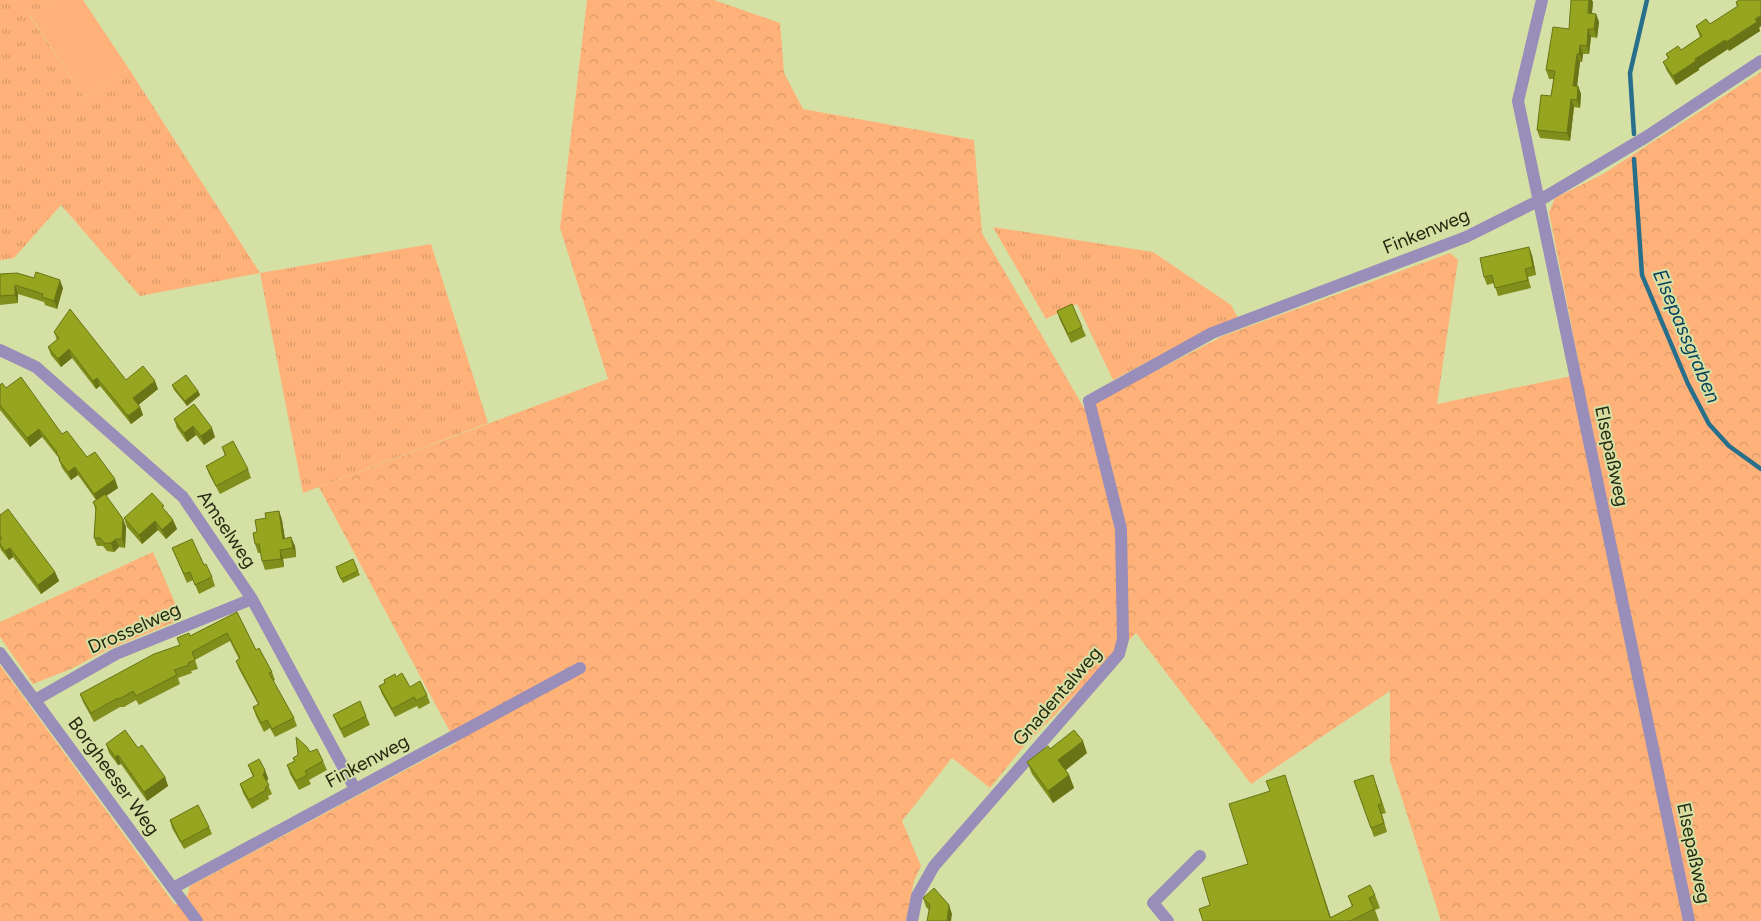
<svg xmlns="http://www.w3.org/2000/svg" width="1761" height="921" font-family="Figtree,sans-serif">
  <defs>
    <pattern id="grass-tufts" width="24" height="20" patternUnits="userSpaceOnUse" patternTransform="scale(1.25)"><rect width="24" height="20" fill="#feb27a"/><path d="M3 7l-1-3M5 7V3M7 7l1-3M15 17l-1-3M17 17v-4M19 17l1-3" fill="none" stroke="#da9968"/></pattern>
    <pattern id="forest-crowns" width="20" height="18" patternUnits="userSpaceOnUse" patternTransform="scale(1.25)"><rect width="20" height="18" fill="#feb27a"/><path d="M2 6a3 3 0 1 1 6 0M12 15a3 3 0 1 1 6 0" fill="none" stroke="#da9968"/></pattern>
  </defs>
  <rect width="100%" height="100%" fill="#d5e0a4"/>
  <path fill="url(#grass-tufts)" d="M0 0H56L29 15 84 97 129 69 260 273 431 244 488 423 303 493 260 273 140 296 61 205 14 258 0 260Z
    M993 227 1153 252 1231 305 1238 318 1214 327 1113 380 1077 304 1046 319Z"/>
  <path fill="url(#forest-crowns)" d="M587 0H714L780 23 784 73 803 109 974 140 982 233 1084 408 1223 336 1450 253 1458 260 1437 404 1581 374 1549 212 1555 198 1603 174 1761 72V921H1441L1390 761V691L1251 784 1136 633 1025 745 990 788 952 758 902 821 921 866 914 881 906 921H0V665L175 905 187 896 190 886 456 743 319 487 608 379 560 228Z
    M153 552 182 619 107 650 71 669 33 684 0 637V622Z"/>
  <path fill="#feb27a" d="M56 0H83L129 69 84 97 29 14Z"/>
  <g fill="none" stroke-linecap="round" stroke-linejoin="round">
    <path stroke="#276f8b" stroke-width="4.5" d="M1634 134 1630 73 1647 0
      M1634 159 1642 275 1688 384 1709 424 1729 446 1761 469"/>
    <path stroke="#998dba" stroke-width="12" d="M1542 0 1518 101 1689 921
      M0 350 36 367 183 497 252 599 355 789
      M0 653 197 921
      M35 700 116 654 252 599
      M173 888 580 668
      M912 921 917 896 934 866 1119 654 1123 639 1121 529 1089 401 1212 333 1466 237 1540 200 1646 137 1761 61
      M1168 921 1153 903 1200 856"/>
  </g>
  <path fill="#808e1c" d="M1593 2 1592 14H1596L1599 22 1597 38 1591 37 1589 54H1583L1582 62H1580L1577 86H1578L1581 94 1580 108 1574 107 1570 141 1540 138 1537 130 1551 96 1554 79H1549L1546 70Z
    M1736 2 1759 28 1760 31 1729 51 1728 49 1699 68V70L1676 85 1667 71 1663 62 1668 59 1666 54 1681 50 1700 37 1696 26 1710 24 1737 7Z
    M1532 255 1536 275 1528 277 1531 288 1498 296 1494 283 1487 285 1484 277Z
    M0 274 34 278 63 288 57 309 45 305 44 302 18 294V303L0 305Z
    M1057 311 1082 327 1086 336 1071 343 1060 320Z
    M54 332 126 380 158 389 138 405 140 407 143 415 131 424 100 386 96 389 72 358 61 367 51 355 48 347 57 340Z
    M0 385 6 388 62 434 87 457 118 488 106 496 123 519 126 527 125 548 119 547 114 552 107 551 103 546H97L94 538 96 511 93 502 96 500 78 475 71 480 62 468 58 457 42 437 30 447 0 410Z
    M172 385 198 391 200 395 187 406 174 390Z
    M194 404 215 437 204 445 196 435 187 442 177 428 174 419Z
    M222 447 248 469 251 478 220 494 209 474 206 466 225 456Z
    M166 511 173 520 177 529 166 539 158 530 142 544 127 527 124 518Z
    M279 511 282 520 285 538 295 546 296 557 283 559 284 567 265 570 262 561 261 553H258L255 544 257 532 266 518Z
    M0 515 55 572 59 581 41 594 13 557 9 560 1 550 0 547Z
    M172 548 204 565 212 577 215 586 199 594 193 580 187 583Z
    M358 571 360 575 343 583 337 572Z
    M237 612 256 650 272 672 275 680 273 681 294 718 297 726 275 737 270 728 264 732 256 716 253 707 258 704 239 669 236 661 239 659 230 641 195 660 198 669 191 671 192 673 178 678 180 684 139 705 136 700 124 707H120L94 722 83 702 80 694 180 645 190 636Z
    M396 677 410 687 427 695 430 703 419 709 417 706 395 717 382 694 379 686 385 683 384 680Z
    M333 715 366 716 370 725 344 738 337 724Z
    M106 744 138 748 165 777 168 786 147 801 121 764 118 765 109 753Z
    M1050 749 1087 753 1066 770 1069 775 1074 788 1053 803 1032 774 1027 762Z
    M310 752 323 761 327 770 309 780 311 784 299 790 290 774 287 765 294 761 293 758Z
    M248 765 268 778 267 782 272 794 268 796 269 799 252 809 243 793 240 784 253 777Z
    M1354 781 1376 784 1386 813 1382 814 1387 832 1374 837Z
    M1289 788 1330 918 1352 907 1348 896 1375 895 1380 908 1375 910 1379 921H1203L1210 905 1248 864Z
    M170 820 209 827 212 834 184 849 172 828Z
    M923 898 952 914 929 910 926 907Z"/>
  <path fill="#687416" d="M1589 0H1592L1593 2 1591 21 1588 13Z
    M1596 14 1599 22 1597 38 1594 29Z
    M1761 15V26L1759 28 1760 31 1729 51 1726 42Z
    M1588 29 1591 37 1589 54 1587 46Z
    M1725 40 1728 49 1699 68V70L1676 85 1673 76 1695 59Z
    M1580 45 1583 54 1582 62 1579 54Z
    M1577 54 1580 62 1576 94 1573 86Z
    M1578 86 1581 94 1580 108 1577 100Z
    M1571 99 1574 107 1570 141 1567 133Z
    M1529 247 1532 255 1536 275 1533 267Z
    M60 280 63 288 57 309 54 301Z
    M15 285 18 294V303L15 295Z
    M69 349 72 358 61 367 58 359Z
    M97 378 100 386 96 389 93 381Z
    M155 381 158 389 136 407 133 398Z
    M198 391 200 395 187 406 185 401Z
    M140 407 143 415 131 424 128 416Z
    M193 426 196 435 187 442 184 433Z
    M212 428 215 437 204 445 201 436Z
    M39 429 42 437 30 447 27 438Z
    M75 467 78 475 71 480 68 472Z
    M115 479 118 488 97 502 94 494Z
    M279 511 282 520 286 548 283 539Z
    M123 519 126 527 125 548 122 539Z
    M173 520 177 529 166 539 162 530Z
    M155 521 158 530 142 544 139 535Z
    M291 537 295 546 296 557 293 548Z
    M116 539 119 547 114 552 111 543Z
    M10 548 13 557 9 560 5 551Z
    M280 550 283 559 284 567 281 559Z
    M55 572 59 581 41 594 38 585Z
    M1083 741 1087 753 1063 772 1058 760Z
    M118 755 121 764 118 765 115 757Z
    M265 770 268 778 266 784 263 775Z
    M1069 775 1074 788 1053 803 1048 791Z
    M1285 775 1289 788 1332 921H1331Z
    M165 777 168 786 147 801 144 792Z
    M949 905 952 914 951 921H947Z"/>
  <path fill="#95a520" stroke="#687416" d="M1571 0H1589L1588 13 1596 14 1594 29H1588L1587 46 1580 45 1579 54H1577L1573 86H1578L1577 100 1571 99 1567 133 1537 130 1541 95 1551 96 1555 71 1546 70 1553 27 1569 29Z
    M1739 0H1761V15L1755 19 1757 22 1726 42 1725 40 1695 59 1696 61 1673 76 1663 62 1669 58 1666 54 1678 46 1681 50 1702 36 1696 26 1706 19 1710 24 1738 6 1736 2Z
    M1529 247 1533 267 1525 269 1528 280 1495 288 1492 275 1484 277 1480 258Z
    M36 272 60 280 54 301 42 297 43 294 15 285V295L0 296V274L17 273 34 278Z
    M1072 304 1082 327 1068 334 1057 311Z
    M70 309 126 380 143 366 155 381 133 398 140 407 128 416 97 378 93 381 69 349 58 359 48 347 59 338 54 332Z
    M186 375 198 391 185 401 172 385Z
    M21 377 62 434 67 431 87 457 95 452 115 479 94 494 75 467 68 472 59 460 60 458 56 453 57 452 39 429 27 438 0 405V385L2 383 6 388Z
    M194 404 212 428 201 436 193 426 184 433 174 419Z
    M233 441 248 469 216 486 206 466 226 455 222 447Z
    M152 493 164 506 162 507 173 520 162 530 155 521 139 535 124 518Z
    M105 494 123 519 122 539H116L111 543H104L100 538H94L96 507 93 502Z
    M8 509 55 572 38 585 10 548 5 551 0 544V540L2 538 0 536V515Z
    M279 511 283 539 291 537 293 548 280 550 281 559 262 561 259 544H255L253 533 257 532 255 520 266 518 265 513Z
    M192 539 204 565 206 564 212 577 195 585 190 572 184 574 172 548Z
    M353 559 358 571 341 579 336 567Z
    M237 612 256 650 259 648 272 672 269 673 294 718 272 729 267 720 261 723 253 707 259 704 236 661 240 658 227 633 192 652 195 660 188 663 189 665 174 670 177 675 136 696 133 691 121 698 116 699 91 713 80 694 154 654 180 645 177 638 189 633 190 636Z
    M402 673 410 687 420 681 427 695 416 701 414 697 392 709 379 686 385 683 384 680 395 674 396 677Z
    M360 701 366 716 341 729 333 715Z
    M125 730 138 748 142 745 165 777 144 792 118 755 115 757 106 744Z
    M1074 730 1083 741 1058 760 1069 775 1048 791 1027 762 1048 746 1050 749Z
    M296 737 307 747 310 752 317 749 323 761 305 771 307 775 296 781 287 765 295 761 293 758 298 755Z
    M259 759 265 770 263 775 269 785 265 788 266 790 249 800 240 784 254 776 248 765Z
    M1285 775 1330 918 1353 906 1348 896 1370 885 1375 895 1369 898 1374 909 1350 921H1203L1199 909 1210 905 1202 878 1248 864 1229 804 1270 791 1266 781Z
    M1373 775 1382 804 1378 805 1384 823 1371 828 1354 781Z
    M198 805 209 827 181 842 170 820Z
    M934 888 949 905 947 921H927L930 905 923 898Z"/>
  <g text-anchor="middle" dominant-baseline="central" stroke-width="4" stroke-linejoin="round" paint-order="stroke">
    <g font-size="19" fill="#262a12" stroke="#d5e0a4">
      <text transform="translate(1426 231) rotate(-22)">Finkenweg</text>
      <text transform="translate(1612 456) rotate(78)">Elsepaßweg</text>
      <text transform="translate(227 529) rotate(56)">Amselweg</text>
      <text transform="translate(134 628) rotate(-24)">Drosselweg</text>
      <text transform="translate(1057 696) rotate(-49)">Gnadentalweg</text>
      <text transform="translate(367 761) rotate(-28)">Finkenweg</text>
      <text transform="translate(114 776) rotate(54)">Borgheeser Weg</text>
      <text transform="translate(1694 853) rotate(78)">Elsepaßweg</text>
    </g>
    <g font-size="20" font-style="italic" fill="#083f5b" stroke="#d5e0a4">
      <text transform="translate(1687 336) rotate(67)">Elsepassgraben</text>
    </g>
  </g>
</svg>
